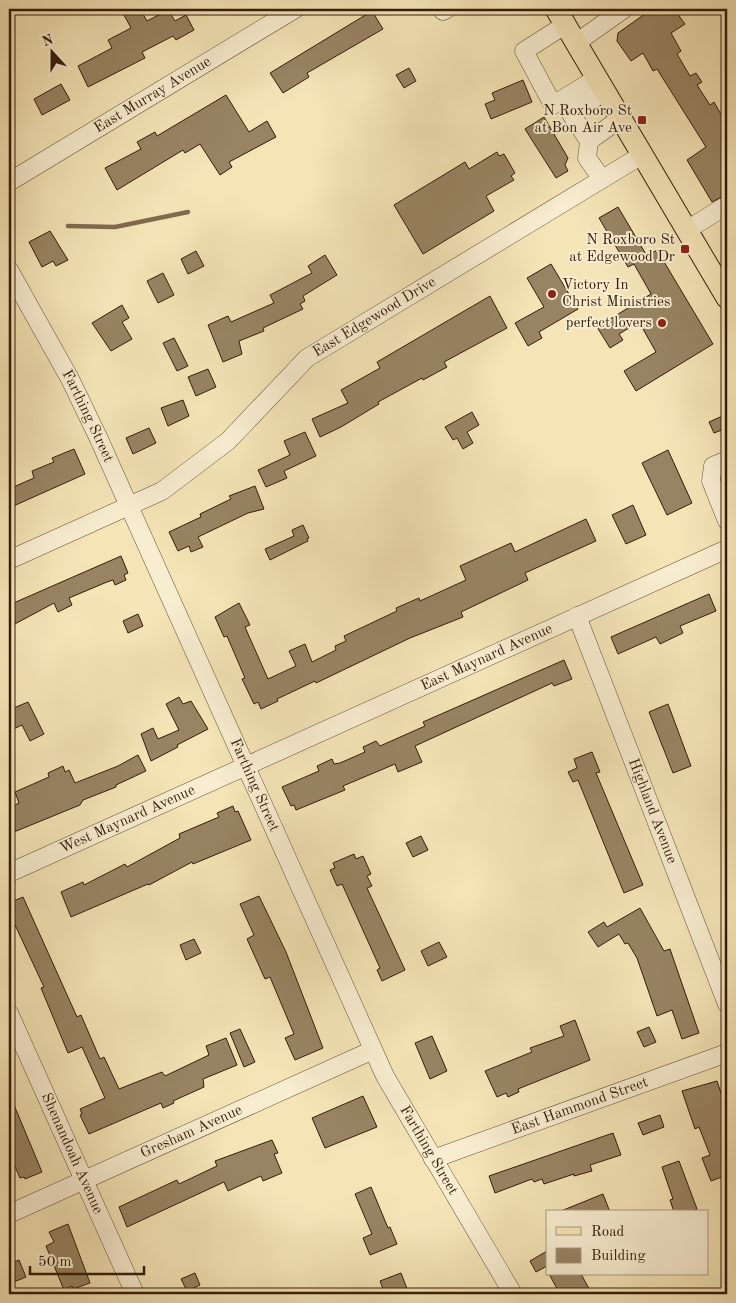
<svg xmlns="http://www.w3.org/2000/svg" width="736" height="1303" font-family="'Old Standard TT',serif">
  <rect width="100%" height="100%" fill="#f4e4b6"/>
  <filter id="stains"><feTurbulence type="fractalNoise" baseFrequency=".004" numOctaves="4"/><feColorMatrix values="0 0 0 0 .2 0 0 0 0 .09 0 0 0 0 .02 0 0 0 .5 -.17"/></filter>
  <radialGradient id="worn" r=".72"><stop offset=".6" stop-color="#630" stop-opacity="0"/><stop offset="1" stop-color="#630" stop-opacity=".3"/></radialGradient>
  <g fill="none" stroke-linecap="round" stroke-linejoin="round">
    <path stroke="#816b4d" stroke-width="4.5" d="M68 226 115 227 188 212"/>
  </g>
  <path fill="#988463" stroke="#351c09" d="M136 9H140L147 21 168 10 175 21 186 15 194 30 176 40 173 36 142 52 145 58 88 87 78 66 112 48 108 40 131 28 124 15Z
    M652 9H674L685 24 671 33 681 51 677 54 690 76 696 73 702 82 697 85 710 105 714 102 727 125V194L712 202 687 160 706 147 657 69 653 71 643 53 631 61 617 41 618 33Z
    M372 11 383 29 307 73 309 77 283 93 270 73Z
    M409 68 416 81 404 88 396 75Z
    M523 80 532 102 491 119 485 104 495 100 492 93Z
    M61 84 70 100 42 115 34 99Z
    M226 95 249 132 267 121 276 137 229 162 232 167 220 175 200 144 185 153 183 150 117 190 105 168 141 149 137 142 155 132 157 136Z
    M544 117 568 158 565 165 568 171 556 178 525 129Z
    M497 152 499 156 504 154 515 173 511 176 514 180 486 196 494 211 423 254 394 205 465 162 469 169Z
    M618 207 647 256 657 250 713 344 636 391 624 371 656 352 639 322 619 334 623 340 610 348 597 327 651 294 634 264 628 267 599 218Z
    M50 231 68 260 56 266 53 261 42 267 29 242Z
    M196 251 204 266 188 274 181 259Z
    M325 255 337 275 303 296 305 301 300 304 303 309 263 328 264 331 239 341 242 354 223 362 208 325 228 316 231 322 274 303 270 295 312 273 308 266Z
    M551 264 578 309 539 332 542 338 528 346 515 323 544 307 527 278Z
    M163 273 174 295 158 303 147 281Z
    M490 296 507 328 444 362 447 367 423 380 422 378 378 402 379 404 341 427 320 437 312 419 348 403 341 390 380 368 377 362Z
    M122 305 129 318 122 322 132 339 111 351 92 323Z
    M174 338 188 366 177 371 163 343Z
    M208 369 216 387 196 396 188 377Z
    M183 400 189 416 168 426 161 408Z
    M472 412 479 425 467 432 473 443 463 449 457 438 453 440 445 427Z
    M727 414V428L714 433 709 422Z
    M149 428 156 443 133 454 126 438Z
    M305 432 316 456 284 471 287 478 266 487 258 470 290 455 284 441Z
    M74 449 85 474 9 508V489L34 478 32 471 54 462 52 458Z
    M668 450 692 503 667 515 642 463Z
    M255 486 264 509 248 513 198 537 203 547 191 552 189 546 178 551 169 532 201 517 200 514 231 499 229 496Z
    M633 505 646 535 626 544 612 515Z
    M586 519 596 541 525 573 528 580 461 612 463 617 410 638 316 683 315 681 277 699 278 701 261 709 258 702 254 704 242 679 245 678 227 636 224 637 215 617 239 603 250 625 245 627 268 679 296 666 289 651 305 644 312 662 336 650 335 646 346 641 344 636 397 611 396 608 419 598 420 601 466 580 460 566 511 543 515 552Z
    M303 525 309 538 307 539 308 541 270 560 265 549 294 536 292 530Z
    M121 556 128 573 124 575 126 580 115 585 113 580 107 582 69 598 72 605 58 612 54 603 13 625 9 616V605Z
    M709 594 716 611 680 626 683 633 660 644 656 637 618 654 611 637Z
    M138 614 143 626 128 633 123 621Z
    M564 660 572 679 554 686 552 683 415 746 422 762 398 772 395 764 343 786 345 790 296 810 294 805 291 806 282 787 319 771 317 766 332 759 334 764 340 763 365 752 363 747 376 741 380 746 425 726 423 722Z
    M179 697 183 704 191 701 208 729 177 745 178 747 151 761 141 734 153 728 158 739 179 730 166 704Z
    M28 702 44 734 30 741 22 725 9 731V710Z
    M668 704 691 766 673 773 649 712Z
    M592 752 600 772 596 773 643 885 624 893 578 780 573 782 568 772 577 768 574 759Z
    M138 755 146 771 116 785V787L83 800 80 805 9 834V808L19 803 15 792 49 777 48 773 63 766 65 772 69 770 75 783 118 766Z
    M233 806 235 812 238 811 251 840 193 864 192 862 149 885 148 884 71 917 61 892 83 882 84 885 125 864 127 867 180 838 179 834 219 817 217 813Z
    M421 836 428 850 413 857 406 843Z
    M354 854 356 859 363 856 371 874 367 876 372 886 367 888 405 970 382 981 377 970 380 968 342 884 337 886 330 870 335 868 333 863Z
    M259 896 286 952 323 1048 295 1060 285 1038 294 1034 270 977 265 979 247 939 254 935 240 904Z
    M23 897 77 1017 81 1015 100 1059 104 1057 119 1089 162 1072 165 1076 209 1055 206 1046 226 1038 237 1065 203 1079 204 1087 173 1101 174 1103 163 1108 161 1103 89 1134 80 1115 82 1114 80 1109 105 1098 82 1047 68 1053 41 988 44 987 9 912V903Z
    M640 908 664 951 670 949 699 1033 682 1039 672 1010 657 1016 637 958 628 943 625 944 619 934 598 947 588 932 604 922 607 927Z
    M194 939 201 953 186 960 180 945Z
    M439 942 447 957 428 966 421 951Z
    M575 1020 590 1060 518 1089 519 1092 508 1097 506 1093 497 1097 485 1071 532 1052 530 1048 564 1036 560 1026Z
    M649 1027 656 1042 644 1047 637 1032Z
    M240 1029 255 1062 244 1067 230 1033Z
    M432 1036 447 1071 430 1079 415 1043Z
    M717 1081 727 1111V1175L711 1181 702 1158 710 1155 699 1127 695 1129 682 1091Z
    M9 1093 42 1172 25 1179 24 1177 20 1178 9 1153Z
    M363 1096 377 1127 325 1148 312 1118Z
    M660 1115 664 1127 643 1135 638 1123Z
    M613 1133 621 1155 590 1165 592 1171 574 1176V1174L544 1184 542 1179 534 1182 532 1179 495 1193 489 1176Z
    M272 1140 278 1153 274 1154 282 1173 263 1181 261 1176 228 1191 224 1182 127 1227 119 1207 177 1180 179 1184 217 1166 215 1161Z
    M679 1161 697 1209 689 1212H674L670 1200 673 1199 662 1167Z
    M371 1187 388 1228 390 1227 397 1244 370 1255 363 1238 372 1234 355 1194Z
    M603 1194 610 1212H561V1211Z
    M68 1224 90 1283 73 1289 72 1286 64 1290 46 1246 54 1242 49 1232Z
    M547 1251V1266L536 1272 530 1261Z
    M19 1260 26 1277 9 1284V1264Z
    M195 1273 200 1285 187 1291 181 1279Z
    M401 1273 409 1294H385L380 1281Z
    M549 1274H581L592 1294H560Z"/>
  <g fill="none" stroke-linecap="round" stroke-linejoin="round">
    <g stroke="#654e34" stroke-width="19">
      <g id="minor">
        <path d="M441 9 443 11 447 9"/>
        <path d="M565 25 524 51 553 105 597 78"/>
        <path d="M576 43 624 9"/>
        <path d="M589 141 621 118"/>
        <path d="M602 179 587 158 589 141 571 114 605 91"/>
        <path id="s1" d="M9 182 295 9"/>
        <path d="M687 230 727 205"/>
        <path id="s2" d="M9 270 70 379 98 437 385 1076 513 1294"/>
        <path d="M727 460 713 466 711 481 727 521"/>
        <path id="s3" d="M9 560 162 491 228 441 307 358 642 155"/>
        <path id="s4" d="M577 616 727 1004"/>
        <path id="s5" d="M9 873 727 549"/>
        <path id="s6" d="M9 1013 135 1294"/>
        <path id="s7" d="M433 1159 727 1053"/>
        <path id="s8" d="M9 1214 373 1050"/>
      </g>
    </g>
    <g stroke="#351c09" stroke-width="23">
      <path id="major" d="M556 9 727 298"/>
    </g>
    <use href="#minor" stroke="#f8edd0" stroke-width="18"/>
    <use href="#major" stroke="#f4e4b6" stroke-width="21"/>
  </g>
  <g fill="#8f2418" stroke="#f8edd0" stroke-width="2">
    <rect x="637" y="115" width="10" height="10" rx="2.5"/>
    <rect x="680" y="244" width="10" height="10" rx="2.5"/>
    <circle cx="552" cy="294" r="5"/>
    <circle cx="662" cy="323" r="5"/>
  </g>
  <g text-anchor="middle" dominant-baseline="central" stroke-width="4" stroke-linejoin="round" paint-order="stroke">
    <g font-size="15" fill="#351c09" stroke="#f8edd0">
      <text stroke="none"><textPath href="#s1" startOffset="168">East Murray Avenue</textPath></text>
      <text stroke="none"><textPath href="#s3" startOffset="444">East Edgewood Drive</textPath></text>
      <text stroke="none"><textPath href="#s2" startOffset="166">Farthing Street</textPath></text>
      <text stroke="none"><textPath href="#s5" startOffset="524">East Maynard Avenue</textPath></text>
      <text stroke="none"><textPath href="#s2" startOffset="571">Farthing Street</textPath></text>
      <text stroke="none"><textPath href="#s4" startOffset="209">Highland Avenue</textPath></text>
      <text stroke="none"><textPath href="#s5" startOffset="130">West Maynard Avenue</textPath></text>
      <text stroke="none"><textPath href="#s7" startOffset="156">East Hammond Street</textPath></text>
      <text stroke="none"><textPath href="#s8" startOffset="200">Gresham Avenue</textPath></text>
      <text stroke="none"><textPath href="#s2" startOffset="976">Farthing Street</textPath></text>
      <text stroke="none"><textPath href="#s6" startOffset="154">Shenandoah Avenue</textPath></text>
    </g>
    <g font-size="15" fill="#351c09" stroke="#f8edd0" text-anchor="end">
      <text x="632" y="111">N Roxboro St<tspan x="632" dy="17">at Bon Air Ave</tspan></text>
      <text x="675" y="240">N Roxboro St<tspan x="675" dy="17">at Edgewood Dr</tspan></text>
      <text x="562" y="285" text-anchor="start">Victory In<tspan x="562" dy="17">Christ Ministries</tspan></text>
      <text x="652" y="323">perfect lovers</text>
    </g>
  </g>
  <rect width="736" height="1303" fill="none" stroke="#f4e4b6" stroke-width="30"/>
  <rect x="10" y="10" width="716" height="1283" fill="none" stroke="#351c09" stroke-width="2.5"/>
  <rect x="15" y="15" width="706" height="1273" fill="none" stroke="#351c09"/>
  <rect x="546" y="1210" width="162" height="65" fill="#f8edd0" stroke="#aa9980"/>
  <rect x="556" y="1227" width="25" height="8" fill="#f4e4b6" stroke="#aa9980"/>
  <text x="591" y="1236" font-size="15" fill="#351c09">Road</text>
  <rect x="556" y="1248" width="25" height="15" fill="#988463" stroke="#aa9980"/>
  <text x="591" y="1260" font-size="15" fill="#351c09">Building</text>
  <g transform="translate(52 52) rotate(339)" stroke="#f8edd0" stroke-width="4" paint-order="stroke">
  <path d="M0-4L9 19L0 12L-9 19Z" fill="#351c09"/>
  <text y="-8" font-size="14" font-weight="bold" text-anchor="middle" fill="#351c09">N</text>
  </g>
  <path d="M30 1266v8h114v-8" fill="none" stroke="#351c09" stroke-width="2.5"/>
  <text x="38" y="1266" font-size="15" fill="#351c09" stroke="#f8edd0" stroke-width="4" paint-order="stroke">50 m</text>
  <rect width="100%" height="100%" filter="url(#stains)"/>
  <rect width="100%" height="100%" fill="url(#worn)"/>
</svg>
